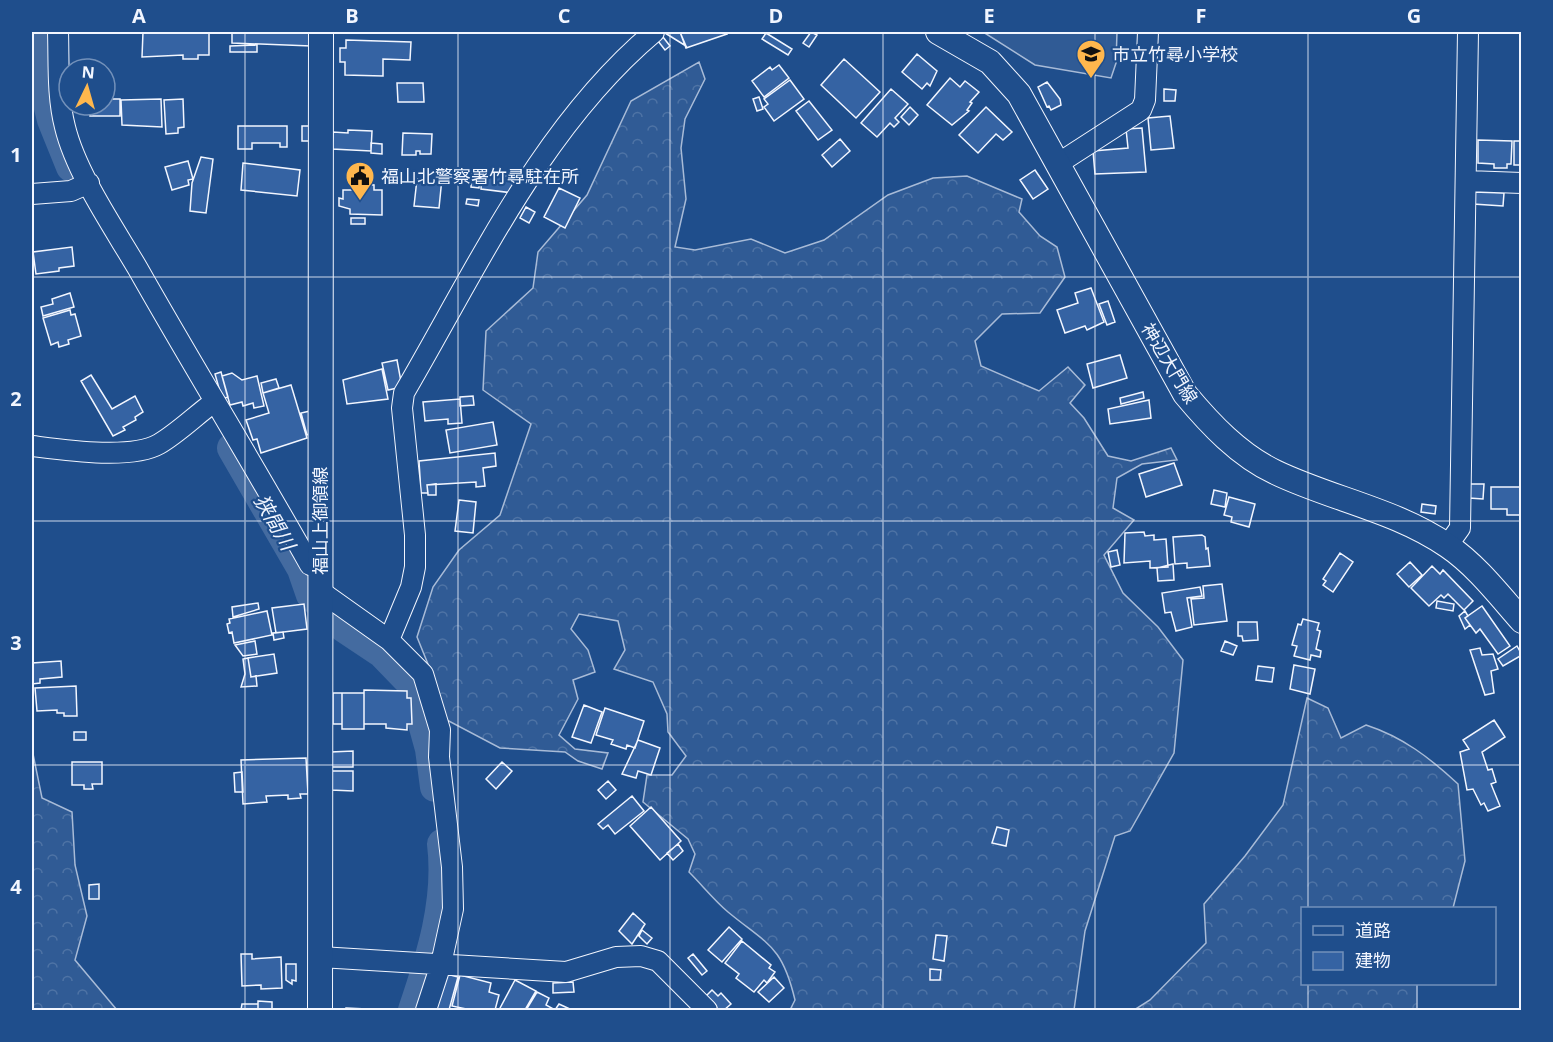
<svg xmlns="http://www.w3.org/2000/svg" width="1553" height="1042" font-family="'Open Sans','Noto Sans JP',sans-serif">
  <defs>
    <pattern id="forest-crowns" width="20" height="18" patternUnits="userSpaceOnUse" patternTransform="scale(1.5)"><rect width="20" height="18" fill="#305b95"/><path d="M2 6a3 3 0 1 1 6 0M12 15a3 3 0 1 1 6 0" fill="none" stroke="#4e73a5"/></pattern>
  </defs>
  <rect width="100%" height="100%" fill="#1f4e8c"/>
  <path fill="url(#forest-crowns)" stroke="#a8bbd7" stroke-width="1.5" d="M699 62 705 79 685 119 681 148 686 199 675 247 695 250 751 239 785 253 824 240 888 195 933 178 967 176 1022 199 1019 212 1040 236 1057 247 1065 277 1040 313 1002 314 975 341 981 366 1039 391 1068 367 1085 385 1070 403 1084 418 1108 456 1131 461 1171 448 1177 460 1142 464 1117 478 1113 508 1134 520 1104 555 1123 593 1158 627 1183 660 1174 753 1130 831 1115 836 1085 931 1074 1010H790L795 1000C782 945 768 945 728 912 714 900 702 885 689 872L695 854 688 839 643 802 647 775H672L686 756 668 732 667 714 653 682 614 669 625 650 618 621 579 614 571 629 588 650 595 672 573 680 578 699 559 735 575 749 608 753 602 769 578 761 565 752 500 748 443 718 432 674 417 637 433 587 459 550 500 515 531 424 483 390 486 331 533 288 538 252 587 195 631 101Z
    M1307 698 1328 708 1341 738 1366 725C1403 737 1430 758 1458 784L1465 861 1453 908H1302V984H1417V1010H1134L1150 1000 1206 943 1204 904 1245 856 1283 805Z
    M32 749 42 798 72 812 75 865 87 916 75 960 117 1010H32Z"/>
  <path fill="#305b95" stroke="#a8bbd7" stroke-width="1.5" d="M983 32H1117L1116 63 1111 78 1035 65Z"/>
  <g fill="none" stroke-linecap="round" stroke-linejoin="round">
    <path stroke="#446ba0" stroke-width="30" d="M42 32 39 67 52 120 71 167
      M232 448 302 569 311 595 343 627 382 653 412 684 430 749 435 787
      M413 1010C431 957 449 901 442 844"/>
  </g>
  <path fill="#3563a3" stroke="#f2f6ff" stroke-width="1.5" d="M143 32H209V55H198V59H183V55L142 57Z
    M232 32H311V46L232 43Z
    M680 32 686 46 665 33 666 32Z
    M680 32H726L727 34 686 48Z
    M811 32 817 35 809 47 803 43Z
    M766 33 792 49 788 55 762 39Z
    M663 37 670 46 665 50 658 41Z
    M346 40 411 42 410 60 383 59V76L345 75V62H340V48H346Z
    M257 45V52H230V46Z
    M917 54 937 71 930 86 927 83 922 89 902 72Z
    M844 59 880 92 856 118 821 85Z
    M779 65 789 78 764 97 752 81 770 67 772 70Z
    M950 78 960 87 965 81 979 92 970 102 972 103 967 110 969 111 952 125 927 105Z
    M790 80 804 99 774 121 764 107 768 104 764 99Z
    M1047 82 1060 99 1061 105 1051 110 1049 106 1047 107 1038 87Z
    M397 83H423L424 102H398Z
    M891 89 908 104 895 118 899 122 894 127 890 123 877 137 861 123Z
    M1164 89 1176 90 1175 101H1164Z
    M759 97 763 109 757 111 753 99Z
    M105 99H120V116H90V105H105Z
    M161 99 162 127 122 125 121 100Z
    M183 99 184 127 178 128V133L166 134 164 100Z
    M809 101 832 130 818 140 796 111Z
    M910 107 918 115 909 125 901 117Z
    M986 107 1012 132 1003 140 996 134 978 153 959 135Z
    M1170 116 1174 148 1151 150 1148 118Z
    M238 126H287V147H280V143H252V149H238Z
    M302 126H311L312 141H302Z
    M1142 128 1146 172 1095 174 1093 151 1128 148 1126 129Z
    M348 130 372 131 371 151 332 149 333 132 348 133Z
    M403 133 432 134 431 154H420V151H416V155H402Z
    M840 139 850 151 832 167 822 155Z
    M1478 140 1512 141 1511 164H1507V168H1494V164L1478 163Z
    M1514 141H1522V165H1514Z
    M371 143 382 144V154L371 153Z
    M201 157 213 159 206 213 190 211 192 183Z
    M188 161 193 179 188 180 189 185 172 190 165 167Z
    M243 163 300 170 297 196 241 190Z
    M1035 170 1048 189 1033 199 1020 180Z
    M472 172 480 173 479 188 471 187Z
    M482 173 521 178 513 193 481 189Z
    M436 177 442 178 439 208 414 206 417 179 436 181Z
    M361 184 374 185V190H382V215L350 214V209L339 206V198L343 199V190H361Z
    M559 188 580 198 565 228 544 217Z
    M1473 192 1504 193 1503 206 1473 204Z
    M467 199 479 200 478 206 466 204Z
    M526 207 535 212 529 223 520 218Z
    M351 218H365V224H351Z
    M72 247 74 266 59 268V271L36 274 33 252Z
    M1091 288 1104 322 1087 330 1085 326 1065 333 1057 310 1078 303 1075 293Z
    M70 293 74 307 43 316 41 307 53 304 52 299Z
    M1108 301 1115 322 1107 325 1099 304Z
    M70 310 71 315 75 314 81 336 68 340 69 344 59 347 58 342 51 345 43 318Z
    M1120 355 1127 378 1093 388 1087 364Z
    M397 360 402 387 388 390 382 363Z
    M382 369 388 399 347 404 343 380Z
    M221 372 228 397 222 399 215 374Z
    M232 373 242 380 257 376 264 406 254 408 253 403 243 406 242 402 230 405 222 376Z
    M91 375 112 409 135 396 143 412 135 417 136 420 123 427 125 430 113 436 81 381Z
    M276 379 279 388 263 393 261 383Z
    M291 385 307 438 261 453 257 439 253 440 246 420 269 413 263 393Z
    M1143 392 1144 398 1121 404 1120 398Z
    M473 396 474 405 460 406V397Z
    M460 399 462 423 448 424V419L425 421 423 402Z
    M1149 400 1151 418 1110 424 1108 409Z
    M310 411 312 433 307 435 301 413Z
    M493 422 497 445 450 453 446 430Z
    M495 453 496 466 483 468 485 486 476 487V482L427 485 428 493H421L419 461Z
    M1174 463 1182 485 1146 497 1139 474Z
    M436 484V495H428L427 485Z
    M1469 484H1484L1483 499 1469 498Z
    M1491 487H1520L1522 515H1507V509H1491Z
    M1214 490 1227 493 1225 507 1211 504Z
    M1229 497 1255 504 1249 527 1231 522 1232 517 1224 515Z
    M459 500 476 502 473 533 455 531Z
    M1422 504 1436 506 1435 514 1421 512Z
    M1144 532 1145 536 1154 535V540L1166 539 1168 567 1150 568V561L1124 563 1125 533Z
    M1202 535 1205 537 1206 549 1208 548 1210 566 1187 568V563L1175 564 1173 537Z
    M1117 550 1120 565 1111 567 1108 552Z
    M1340 553 1353 562 1333 592 1323 585 1326 581 1323 579Z
    M1410 562 1422 575 1409 587 1397 574Z
    M1173 564 1174 580 1158 581 1157 568Z
    M1432 566 1440 574 1443 570 1473 601 1464 610 1448 594 1444 598 1441 595 1429 606 1411 588Z
    M1222 584 1227 621 1194 625 1191 599 1204 598 1203 586Z
    M1200 587 1202 596 1187 598 1192 627 1176 631 1171 612 1165 613 1162 593Z
    M1437 601 1454 604 1453 611 1436 608Z
    M258 603 259 609 233 617 232 607Z
    M304 604 307 629 276 633 272 608Z
    M1482 606 1510 646 1498 654 1480 629 1476 633 1465 618Z
    M267 611 272 635 234 643 232 632 229 633 227 624 230 623 229 619Z
    M1465 611 1468 616 1465 618 1470 625 1465 629 1459 616Z
    M1303 619 1319 623 1317 630 1320 631 1316 649 1321 651 1320 657 1311 655 1310 660 1294 656 1297 646 1292 645 1298 624 1301 625Z
    M1238 622H1257L1258 640 1243 641 1242 636H1238Z
    M283 632 284 638 274 640 273 633Z
    M255 641 257 654 243 656 235 645Z
    M1225 641 1237 646 1233 655 1221 651Z
    M1517 646 1522 655 1503 666 1498 659Z
    M1480 648 1482 655 1493 654 1498 669 1491 671 1494 693 1485 695 1470 650Z
    M274 654 277 673 251 677 248 658Z
    M248 658 251 677 256 676 257 686 241 687 245 674 243 659Z
    M61 661 62 677 40 679V683L32 684V663Z
    M1294 665 1315 669 1310 694 1290 689Z
    M1258 666 1274 668 1272 682 1256 680Z
    M76 686 77 716H64V713H57V710L37 711 35 688Z
    M364 690 407 691V698H411L412 724H407V730L386 728V724H364Z
    M333 693H342V724H333Z
    M342 693H364V729H342Z
    M584 705 602 712 591 743 572 737Z
    M605 708 644 721 635 748 627 745 626 749 611 744 613 740 596 735Z
    M1494 720 1505 737 1482 752 1488 770 1492 769 1496 782 1491 784 1500 806 1488 811 1484 803 1481 805 1473 789 1467 790 1460 752 1469 749 1463 740Z
    M74 732H86V740H74Z
    M638 740 660 748 651 775 638 771 636 778 622 774Z
    M353 751V767H331V752Z
    M306 758 308 794H300L301 798 288 799V795L266 796 267 802 243 804 241 760Z
    M72 762H102V784H92L93 789H84V785H72Z
    M502 762 512 771 496 789 486 779Z
    M331 771H353V791L331 790Z
    M242 772 243 792H235L234 773Z
    M608 781 616 790 606 799 598 790Z
    M632 796 644 811 615 834 608 825 603 829 598 824Z
    M651 807 681 841 660 860 630 826Z
    M997 827 1009 830 1006 846 992 843Z
    M678 844 683 851 673 860 667 853Z
    M99 884V899H89V885Z
    M633 913 645 924 632 944 619 931Z
    M729 927 742 939 722 962 708 950Z
    M642 930 652 938 647 944 639 936Z
    M936 935 947 936 944 961 933 959Z
    M742 941 771 965 769 968 775 972 767 983 764 980 754 992 736 978 739 974 725 963Z
    M241 954H252V959L281 957 282 988 261 989V985L242 986Z
    M693 954 707 971 702 975 688 958Z
    M286 964H296V981L292 980V984L286 980Z
    M930 969 941 970 940 980H930Z
    M443 973 458 977 449 1010H434Z
    M460 975 491 983 489 992 499 995 495 1010H471L452 1006Z
    M774 977 784 988 769 1002 758 992Z
    M515 980 536 991 525 1010H499Z
    M573 982 574 992 553 993V983Z
    M712 990 718 996 721 993 731 1004 724 1010H717L705 997Z
    M537 992 549 998 546 1005 555 1010 559 1004 572 1010H526Z
    M258 1001 272 1002V1010H258Z
    M242 1004H258V1010H241Z
    M346 1008 388 1010H346Z"/>
  <g fill="none" stroke-linecap="round" stroke-linejoin="round">
    <g stroke="#f2f6ff" stroke-width="22">
      <path id="minor" d="M58 32C59 63 57 96 65 127 76 173 114 228 138 269 194 368 254 465 310 565L320 568
        M1059 163 1141 110 1145 100 1148 32
        M1467 181 1522 183
        M32 194 71 191 89 183
        M32 446C64 450 131 460 159 444 178 433 196 415 214 402
        M1447 546 1460 528 1468 32
        M320 591 389 640 423 674 440 730 439 757 452 867 453 909 441 964 426 1010
        M389 640 411 587 415 567V535L402 408 404 393C477 268 542 126 654 32
        M320 957 566 972 616 957 641 956 658 961 707 1010"/>
    </g>
    <g stroke="#f2f6ff" stroke-width="26">
      <path id="major" d="M938 32 990 62 1019 94 1185 394C1210 424 1239 455 1275 472 1331 499 1396 510 1448 546 1476 565 1499 595 1522 621
        M320 1010 321 32"/>
    </g>
    <use href="#minor" stroke="#1f4e8c" stroke-width="20"/>
    <use href="#major" stroke="#1f4e8c" stroke-width="24"/>
  </g>
  <path fill="none" stroke="#f2f6ff" stroke-width="1.5" stroke-opacity="0.55" d="M245 32V1010M458 32V1010M670 32V1010M883 32V1010M1095 32V1010M1308 32V908M32 277H1522M32 521H1522M32 765H1522M1308 984V1010"/>
  <defs>
    <g id="school-pin" transform="scale(1.5)"><path d="M0 17L-7.5 6A9.5 9.5 0 1 1 7.5 6Z" fill="#ffb74d" stroke="#1f4e8c"/><path d="M0-5L7-2L0 1L-7-2ZM-4 1L0 2.5L4 1V4Q0 6-4 4Z" fill="#111"/></g>
    <g id="civic-pin" transform="scale(1.5)"><path d="M0 17L-7.5 6A9.5 9.5 0 1 1 7.5 6Z" fill="#ffb74d" stroke="#1f4e8c"/><path d="M-.6-6.5H3V-4.5H.6V-3L4-1V1h2V6H-6V1h2V-1L-.6-3ZM-1.2 2.5V6h2.4V2.5Z" fill="#111"/></g>
  </defs>
  <g fill-rule="evenodd">
    <use href="#school-pin" x="1091" y="54"/>
    <use href="#civic-pin" x="360" y="176"/>
  </g>
  <g text-anchor="middle" dominant-baseline="central" stroke-width="4.5" stroke-linejoin="round" paint-order="stroke">
    <g font-size="18" fill="#f2f6ff" stroke="#1f4e8c" text-anchor="start">
      <text x="1112" y="54">市立竹尋小学校</text>
      <text x="381" y="176">福山北警察署竹尋駐在所</text>
    </g>
    <g font-size="18" fill="#f2f6ff" stroke="#1f4e8c">
      <text transform="translate(1170 363) rotate(59)">神辺大門線</text>
      <text transform="translate(320 521) rotate(-90)">福山上御領線</text>
    </g>
    <g font-size="20" font-style="italic" fill="#f2f6ff" stroke="#1f4e8c">
      <text transform="translate(275 522) rotate(60)">狭間川</text>
    </g>
  </g>
  <rect width="1553" height="1042" fill="none" stroke="#1f4e8c" stroke-width="66"/>
  <rect x="1301" y="907" width="195" height="78" fill="#1f4e8c" stroke="#7391ba" stroke-width="1.5"/>
  <rect x="1313" y="926" width="30" height="9" fill="#1f4e8c" stroke="#7391ba" stroke-width="1.5"/>
  <text x="1355" y="937" font-size="18" fill="#f2f6ff">道路</text>
  <rect x="1313" y="952" width="30" height="18" fill="#3563a3" stroke="#7391ba" stroke-width="1.5"/>
  <text x="1355" y="967" font-size="18" fill="#f2f6ff">建物</text>
  <g transform="translate(87 87) rotate(5)"><circle r="28" fill="#1f4e8c" stroke="#7391ba" stroke-width="1.5"/>
  <path d="M0-4.5L10 22L0 15L-10 22Z" fill="#ffb74d"/>
  <text y="-9" font-size="16" font-weight="bold" text-anchor="middle" fill="#f2f6ff">N</text>
  </g>
  <rect x="33" y="33" width="1487" height="976" fill="none" stroke="#f2f6ff" stroke-width="2"/>
  <g font-size="20" text-anchor="middle" font-weight="bold" fill="#f2f6ff">
    <text x="139" y="23">A</text>
    <text x="352" y="23">B</text>
    <text x="564" y="23">C</text>
    <text x="776" y="23">D</text>
    <text x="989" y="23">E</text>
    <text x="1201" y="23">F</text>
    <text x="1414" y="23">G</text>
    <text x="16" y="162">1</text>
    <text x="16" y="406">2</text>
    <text x="16" y="650">3</text>
    <text x="16" y="894">4</text>
  </g>
</svg>
